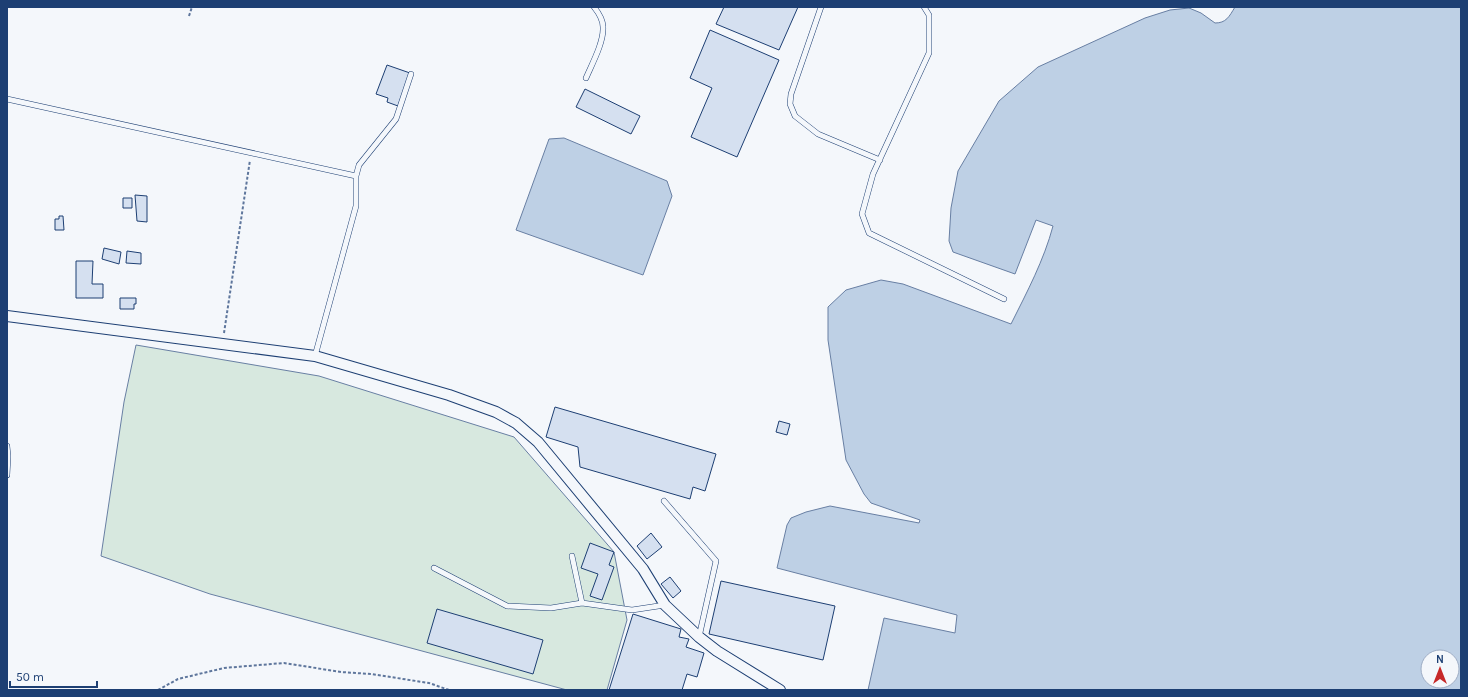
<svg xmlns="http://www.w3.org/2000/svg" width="1468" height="697" font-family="Karla,sans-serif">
  <rect width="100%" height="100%" fill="#f4f7fb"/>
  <path fill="#d7e8df" stroke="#687fa3" d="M136 345 319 376 514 437 614 552 627 620 607 690H567L210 594 101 556 124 402Z"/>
  <path fill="#bed0e5" stroke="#687fa3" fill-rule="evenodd" d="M1235 7H1461V690H868L884 618 955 633 957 615 777 568 787 525 791 518 806 512 830 506 919 523 920 520 871 503 864 494 846 460 828 340V307L846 290 881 280 903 284 1011 324C1027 292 1044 260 1053 226L1036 220 1015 274 953 252 949 241 951 208 958 171 999 101 1038 67 1145 18 1170 10 1189 8 1201 13 1215 23C1226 23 1229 17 1235 7ZM1428 657H1452V681H1428Z
    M564 138 667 181 672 196 643 275 516 230 549 139Z"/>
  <path fill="#d5e0f0" stroke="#1d3f73" d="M724 7H798L779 50 716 24Z
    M710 30 779 60 737 157 691 137 712 88 690 78Z
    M387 65 410 73 398 106 387 102 388 98 376 94Z
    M585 89 640 116 631 134 576 107Z
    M135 195 147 196V222L137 221Z
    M123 198H132V208H123Z
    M59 216H63L64 230H55V219H59Z
    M104 248 121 252 119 264 102 259Z
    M127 251 141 253V264L126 263Z
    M76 261H93L92 284H103V298H76Z
    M120 298H136V304H134V309H120Z
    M555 407 716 454 705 491 693 487 690 499 580 467 578 447 546 437Z
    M779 421 790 424 787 435 776 432Z
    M651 533 662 547 647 559 637 546Z
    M590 543 614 552 609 565 614 567 602 600 590 596 598 574 581 568Z
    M670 577 681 591 673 598 661 584Z
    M721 581 835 606 823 660 709 634Z
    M437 609 543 640 533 674 427 643Z
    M633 614 681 629 679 637 689 639 686 647 704 653 697 677 687 674 682 690H609Z"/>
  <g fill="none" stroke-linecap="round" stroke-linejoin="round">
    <g stroke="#1d3f73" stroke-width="6">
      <path id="lane" d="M821 7 791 94 790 104 795 116 818 134 880 160
        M924 7 929 15V53L873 174 862 214 869 233 1004 299
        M586 78C592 64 604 42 603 27 603 20 598 12 594 7
        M7 99 356 176
        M315 356 356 206V176L359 165 396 119 411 74
        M7 446 8 456 7 475
        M664 501 716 561 699 637
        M572 556 582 603 632 610 665 605
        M434 568 507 606 551 608 582 603"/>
    </g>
    <g stroke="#1d3f73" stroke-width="12">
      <path id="street" d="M7 316 315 356 449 395 496 412 516 423 538 442 643 569 665 605 699 637 717 651 780 690"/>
    </g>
    <path stroke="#5e769c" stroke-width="2" stroke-dasharray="3 2" stroke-linecap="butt" d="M189 16 192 7
      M224 333 250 160
      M158 690 178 679 224 668 284 663 341 672 371 674 429 683 449 690"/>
    <use href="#lane" stroke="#f4f7fb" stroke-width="5"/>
    <use href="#street" stroke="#f4f7fb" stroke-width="10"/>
  </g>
  <rect width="1468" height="697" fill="none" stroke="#1d3f73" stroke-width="16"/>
  <g transform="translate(1440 669)"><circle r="19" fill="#f4f7fb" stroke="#9eadc5"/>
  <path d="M0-3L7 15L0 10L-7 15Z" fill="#c62828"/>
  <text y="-6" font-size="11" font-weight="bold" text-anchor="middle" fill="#1d3f73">N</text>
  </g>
  <path d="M10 681v6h87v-6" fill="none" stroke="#1d3f73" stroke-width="2"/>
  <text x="16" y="681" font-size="12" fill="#1d3f73" stroke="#f4f7fb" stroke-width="3" paint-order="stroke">50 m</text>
</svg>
